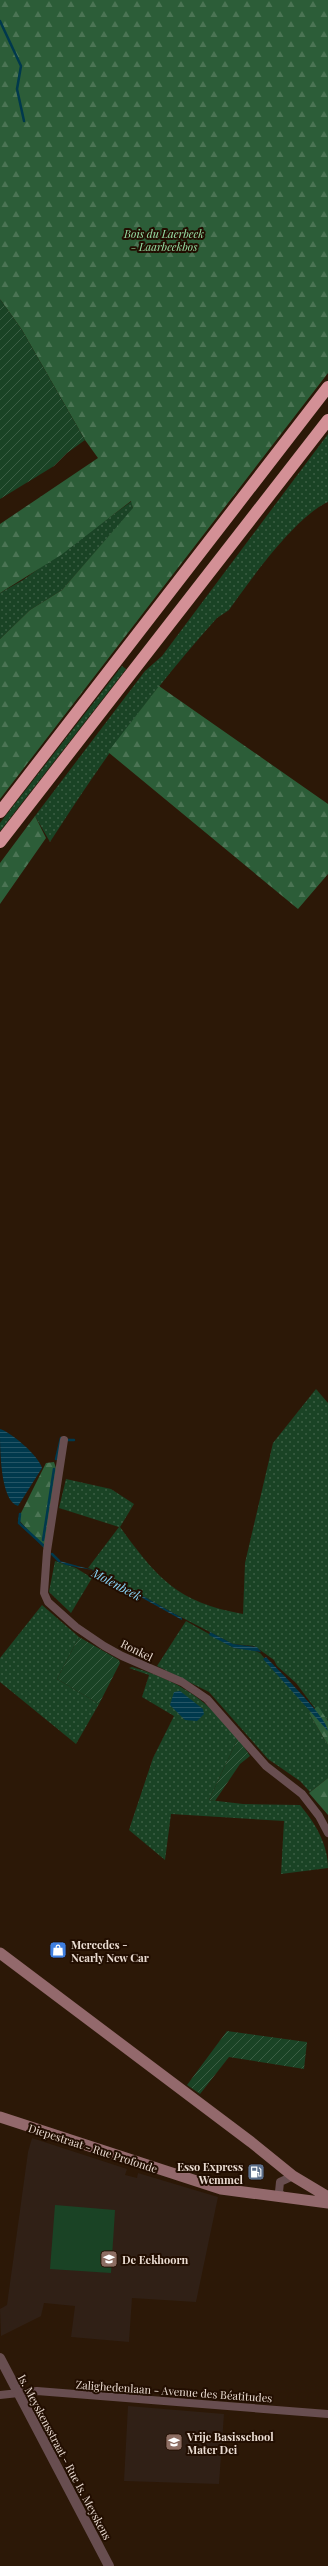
<svg xmlns="http://www.w3.org/2000/svg" width="328" height="2566" font-family="'Playfair Display',serif">
  <defs>
    <pattern id="grass-dots" width="8" height="8" patternUnits="userSpaceOnUse"><rect width="8" height="8" fill="#1a4325"/><path d="M2 2h.1M6 6h.1" fill="none" stroke="#3b5e44" stroke-width="1.8" stroke-linecap="round"/></pattern>
    <pattern id="forest-firs" width="22" height="20" patternUnits="userSpaceOnUse"><rect width="22" height="20" fill="#2c5d38"/><path d="M5 1l3.5 6h-7zM16 11l3.5 6h-7z" fill="#4b7454"/></pattern>
    <pattern id="garden-furrows" width="10" height="10" patternUnits="userSpaceOnUse"><rect width="10" height="10" fill="#1a4325"/><path d="M-1 1l2-2M0 10L10 0M9 11l2-2" fill="none" stroke="#3b5e44"/></pattern>
    <pattern id="water-rules" width="6" height="5" patternUnits="userSpaceOnUse"><rect width="6" height="5" fill="#00394d"/><path d="M0 2.5h6" fill="none" stroke="#255566"/></pattern>
  </defs>
  <rect width="100%" height="100%" fill="#2c1807"/>
  <path fill="#302016" d="M32 2138 127 2169 125 2175 137 2178 138 2173 218 2197 196 2302 132 2298 129 2342 71 2337 75 2306 44 2303 41 2316 1 2336 0 2309 7 2305 28 2152Z
    M128 2406 224 2414 219 2484 124 2481Z"/>
  <path fill="url(#grass-dots)" d="M328 434V502C295 517 251 579 229 610L217 618C152 690 102 761 50 842L35 816 145 671 162 656Z
    M132 501 133 509 62 590 30 610 0 639V593L23 580Z
    M122 666 126 669 0 831V823Z
    M316 1389 328 1403V1720L314 1707 296 1683 277 1666 274 1660 260 1650 254 1646 233 1644 177 1615 100 1572 88 1568 119 1527 59 1508 66 1479 111 1489 134 1504 120 1527C158 1579 177 1602 243 1614L245 1563 273 1443Z
    M55 1561 76 1568 92 1578 71 1613 49 1592Z
    M42 1605 79 1637 57 1679 99 1704 76 1744 0 1682V1658Z
    M186 1621 234 1648 253 1650 260 1653 311 1712 309 1713 328 1745V1778L310 1792 300 1781 268 1759 209 1692 157 1666Z
    M132 1667C180 1681 207 1700 238 1738L209 1800 243 1804 300 1805C315 1823 328 1844 328 1868L281 1874 284 1821 171 1814 165 1860 129 1830 153 1758 174 1716 142 1697 149 1675 129 1668Z"/>
  <path fill="url(#forest-firs)" d="M0 0H328V373L0 799V639L30 610 62 590 133 508 131 501 61 555 0 593V524L98 458 85 440 22 330 0 299Z
    M159 686 328 804V874L298 909 108 752Z
    M35 816 46 838 0 904V863Z
    M54 1462 57 1471 44 1548 18 1519 46 1463Z
    M318 1706 328 1721V1745L309 1713Z
    M328 1778V1815L309 1793Z"/>
  <path fill="#1a4325" d="M55 2205 115 2210 111 2273 50 2269Z"/>
  <path fill="url(#garden-furrows)" d="M0 299 22 330 85 440 67 453 54 466 0 499Z
    M79 1637 119 1660 120 1663 99 1704 57 1679Z
    M238 1738 250 1756 240 1764 215 1801 209 1800Z
    M227 2031 307 2042 304 2069 229 2057 200 2094 187 2085Z"/>
  <path fill="url(#water-rules)" d="M0 1429C11 1432 39 1456 42 1468L18 1506C0 1501 0 1448 0 1429Z
    M56 1560 100 1572 182 1618V1620L92 1570 66 1565Z
    M210 1632 233 1644 257 1647 261 1652 234 1648 209 1635Z
    M266 1657C277 1669 328 1718 328 1731L263 1659Z
    M180 1691 203 1709 204 1714 197 1721 185 1720 170 1705 174 1692Z"/>
  <g fill="none" stroke-linecap="round" stroke-linejoin="round">
    <path stroke="#00394d" stroke-width="2.5" d="M0 21 21 66 17 89 24 121
      M68 1440H74
      M56 1459 61 1438
      M20 1514 19 1523 44 1546
      M43 1540 54 1469
      M52 1554 59 1561"/>
    <path stroke="#684e50" stroke-width="8" d="M64 1440 47 1551 44 1593 48 1602 76 1627 104 1646 122 1656 182 1682 207 1699 266 1766 302 1794 319 1816 328 1833
      M283 2197 279 2192 280 2182 293 2176
      M0 2395 37 2391 328 2414"/>
    <path stroke="#684e50" stroke-width="10" d="M0 2358 109 2566"/>
    <path stroke="#93696c" stroke-width="11" d="M0 1953 251 2142 293 2176 328 2197
      M0 2117 221 2189 328 2203"/>
    <path stroke="#d39096" stroke-width="12" d="M0 812 328 387
      M0 842 328 420"/>
  </g>
  <defs>
    <g id="shop-square" transform="scale(0.9)"><rect x="-9" y="-9" width="18" height="18" rx="4" fill="#3f7fe0" stroke="#220e01"/><path d="M-5-2.5h2.3a2.7 3.5 0 0 1 5.4 0H5L5.5 6h-11ZM-1.5-2.5h3a1.5 2.3 0 0 0-3 0Z" fill="#fff"/></g>
    <g id="fuel-square" transform="scale(0.9)"><rect x="-9" y="-9" width="18" height="18" rx="4" fill="#5c6f8a" stroke="#220e01"/><path d="M-5.5-6h7V0h2V4h1.3V-2.5L3-4.5l.8-.8L6-3V5H2.5V1h-1V6h-7ZM-4.2-4.7v3.2H.2V-4.7Z" fill="#fff"/></g>
    <g id="school-square" transform="scale(0.9)"><rect x="-9" y="-9" width="18" height="18" rx="4" fill="#8d6e63" stroke="#220e01"/><path d="M0-5L7-2L0 1L-7-2ZM-4 1L0 2.5L4 1V4Q0 6-4 4Z" fill="#fff"/></g>
  </defs>
  <g fill-rule="evenodd">
    <use href="#shop-square" x="58" y="1950"/>
    <use href="#fuel-square" x="256" y="2172"/>
    <use href="#school-square" x="109" y="2259"/>
    <use href="#school-square" x="174" y="2442"/>
  </g>
  <g text-anchor="middle" dominant-baseline="central" stroke-width="4" stroke-linejoin="round" paint-order="stroke">
    <g font-size="11" font-style="italic" fill="#97e1a6" stroke="#220e01">
      <text x="164" y="233">Bois du Laerbeek<tspan x="164" dy="13">- Laarbeekbos</tspan></text>
    </g>
    <g font-size="11" fill="#eadcd2" stroke="#220e01">
      <text transform="translate(137 1650) rotate(26)">Ronkel</text>
      <text transform="translate(93 2148) rotate(18)">Diepestraat - Rue Profonde</text>
      <text transform="translate(174 2391) rotate(4)">Zalighedenlaan - Avenue des Béatitudes</text>
      <text transform="translate(65 2457) rotate(62)">Is. Meyskensstraat - Rue Is. Meyskens</text>
    </g>
    <g font-size="11" font-weight="bold" fill="#eadcd2" stroke="#220e01" text-anchor="start">
      <text x="71" y="1944">Mercedes -<tspan x="71" dy="13">Nearly New Car</tspan></text>
      <text x="243" y="2166" text-anchor="end">Esso Express<tspan x="243" dy="13">Wemmel</tspan></text>
      <text x="122" y="2259">De Eekhoorn</text>
      <text x="187" y="2436">Vrije Basisschool<tspan x="187" dy="13">Mater Dei</tspan></text>
    </g>
    <g font-size="12" font-style="italic" fill="#8bd6f9" stroke="#220e01">
      <text transform="translate(117 1584) rotate(28)">Molenbeek</text>
    </g>
  </g>
</svg>
